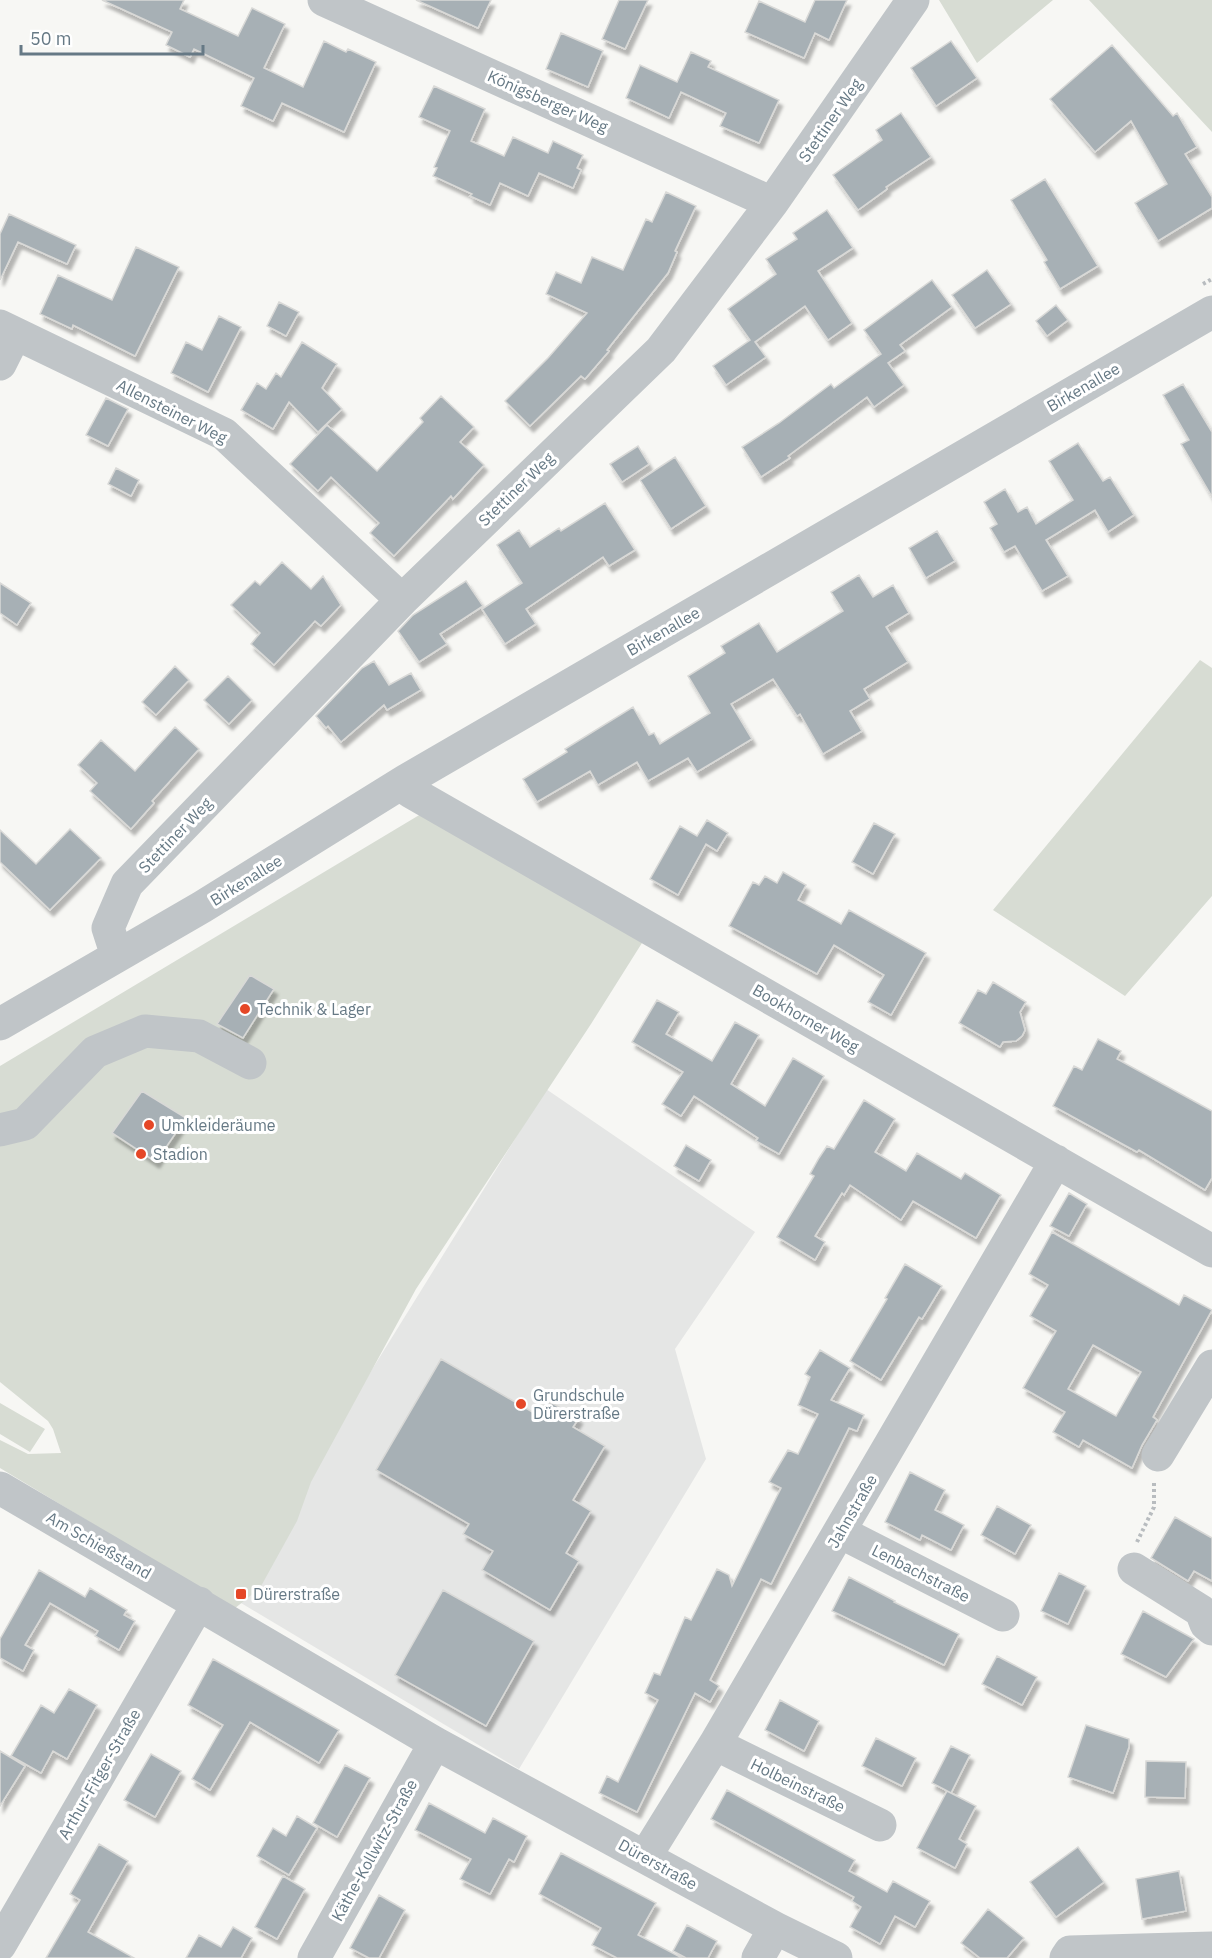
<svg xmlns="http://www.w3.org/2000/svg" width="1212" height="1958" font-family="'IBM Plex Sans',sans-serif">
  <defs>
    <filter id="shadow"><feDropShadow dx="3.5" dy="6" stdDeviation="1.5" flood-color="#0004"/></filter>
  </defs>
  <rect width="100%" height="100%" fill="#f7f7f4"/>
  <path fill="#e5e6e5" d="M546 1089 755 1232 675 1349 706 1459 519 1769 231 1597Z"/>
  <path fill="#d7dcd3" d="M939 0H1053L977 63Z
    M1089 0H1212V132Z
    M1200 660 1212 668V896L1125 996 993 910Z
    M426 811 647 935 591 1024 416 1289 311 1482 297 1521 260 1588 234 1609 0 1468V1440L28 1454 61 1453 53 1429 48 1421 0 1382V1066Z
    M0 1403 45 1429 30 1452 0 1434Z"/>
  <path fill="#a7b0b5" stroke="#d9d9d7" stroke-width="1.5" fill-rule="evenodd" filter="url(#shadow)" d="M102 0H184L180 9 238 36 252 8 285 24 264 68 303 87 324 41 346 52 348 49 376 62 344 132 282 103 273 121 241 106 254 78 194 49 190 57 166 45 172 32Z
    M416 0H491L478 28Z
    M619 0H648L625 49 602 39Z
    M815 0H847L829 40 815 33 804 58 745 32 759 1 805 22Z
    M561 33 603 51 588 87 546 69Z
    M951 41 977 78 936 106 911 68Z
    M1112 45 1173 116 1177 113 1197 147 1185 154 1212 197V208L1158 241 1135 203 1167 184 1131 121 1095 152 1050 99Z
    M691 52 711 61 708 67 779 100 759 143 720 126 726 113 681 92 669 118 626 98 640 65 677 82Z
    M434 86 485 109 471 141 504 156 513 137 548 153 553 141 583 155 577 168 581 170 573 188 539 173 528 196 500 183 490 205 470 196 472 194 433 176 437 168 434 167 450 131 419 117Z
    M901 113 931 157 886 187 887 189 858 210 833 175 882 140 876 130Z
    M1045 179 1098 266 1060 289 1044 262 1047 260 1011 200Z
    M666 192 696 206 675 251 677 252 668 273 607 350 609 351 585 379 581 376 530 426 505 401 548 358 587 313 546 294 556 272 581 283 592 257 623 270 646 219 652 222Z
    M827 210 853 248 818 271 852 323 828 340 805 306 755 342 766 357 726 385 713 366 750 340 728 309 776 274 766 259 797 239 793 233Z
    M9 214 76 245 67 264 18 242 0 280V234Z
    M136 247 179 267 135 356 73 325 72 329 40 314 58 275 112 300Z
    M987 270 1011 304 975 328 952 295Z
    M932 280 952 307 900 345 905 351 888 363 904 385 874 407 867 397 788 456 790 458 761 477 742 447 779 423 831 384 834 388 881 354 864 330Z
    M279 302 299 312 286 336 267 326Z
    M1056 305 1068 320 1047 336 1036 321Z
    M219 316 241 327 208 392 171 373 186 342 202 350Z
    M302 342 337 364 322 388 342 409 318 432 289 402 273 429 241 410 257 383 266 389 276 373 281 377Z
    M1183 384 1212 432V497L1181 444 1189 440 1163 395Z
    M441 396 474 427 460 442 484 465 453 499 451 496 394 556 370 533 379 523 331 477 318 491 290 464 327 425 377 471 423 422 420 418Z
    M106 398 128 409 108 446 86 435Z
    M1078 443 1103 481 1110 477 1134 515 1108 532 1095 510 1046 540 1068 576 1042 591 1015 546 1004 552 990 528 997 524 984 502 1005 489 1018 512 1027 507 1036 524 1073 500 1049 461Z
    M638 446 649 464 622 482 610 464Z
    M675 457 706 506 671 529 640 480Z
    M116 468 139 480 131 496 108 484Z
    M605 503 635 550 609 566 603 557 526 609 536 624 505 644 482 609 522 583 497 545 519 530 530 547 559 528 561 531Z
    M937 531 955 561 926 578 909 548Z
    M282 562 311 589 323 576 341 605 321 626 315 621 274 665 251 644 260 633 231 605 255 581 260 585Z
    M859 575 873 597 893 585 909 613 886 627 908 662 864 689 870 699 850 711 862 731 823 754 800 714 797 716 773 679 731 704 752 739 697 772 688 758 648 781 637 762 598 785 590 771 537 802 523 779 567 752 565 749 633 707 649 735 654 733 660 744 710 713 688 676 725 653 721 646 759 623 777 652 843 611 831 592Z
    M466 581 483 606 440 634 447 644 419 662 398 631 413 615Z
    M0 583 31 603 17 625 0 613Z
    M374 661 389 685 411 673 421 690 387 710 384 705 341 742 328 726 326 728 316 716 362 668Z
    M175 666 189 680 156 715 142 702Z
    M228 676 252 700 229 724 204 700Z
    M175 727 199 749 152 801 154 803 131 829 90 791 97 783 78 765 101 740 135 771Z
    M707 820 728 833 717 851 706 844 678 895 650 879 680 826 697 836Z
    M874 823 895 834 873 874 852 862Z
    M70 829 101 858 50 910 0 862V830L36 864Z
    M783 872 806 885 798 900 841 924 849 910 926 953 891 1015 868 1002 884 975 834 945 817 974 729 926 753 882 759 885 765 876 777 883Z
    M250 975 274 989 243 1038 217 1024Z
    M993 982 1026 1002 1020 1012 1025 1030 1022 1036 1016 1041 1003 1042 1000 1047 959 1023 978 990 986 994Z
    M657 1000 679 1012 666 1034 712 1061 735 1022 759 1035 731 1084 765 1106 793 1058 824 1076 779 1154 756 1141 758 1138 694 1096 681 1116 662 1104 683 1072 632 1042Z
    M1098 1039 1121 1051 1117 1059 1212 1111V1178L1205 1190 1139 1150 1137 1152 1053 1106 1074 1066 1082 1070Z
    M142 1091 186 1118 156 1162 112 1133Z
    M864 1100 895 1119 875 1152 906 1171 917 1153 961 1179 965 1173 1001 1195 976 1238 913 1201 901 1220 850 1185 844 1195 842 1193 815 1236 825 1242 815 1260 777 1237 814 1176 810 1174 819 1158 827 1146 834 1149Z
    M686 1145 711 1160 699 1181 674 1166Z
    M1069 1193 1087 1204 1069 1236 1050 1226Z
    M1052 1232 1179 1305 1184 1295 1212 1310 1153 1417 1157 1420 1142 1445 1132 1468 1083 1440 1079 1447 1053 1432 1065 1412 1023 1388 1056 1331 1030 1316 1048 1285 1029 1274ZM1093 1345 1141 1372 1116 1416 1068 1389Z
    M905 1264 942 1286 922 1319 919 1317 881 1380 850 1361 887 1299 885 1298Z
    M820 1350 850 1368 831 1400 864 1415 857 1431 849 1428 771 1584 761 1579 710 1680 719 1686 710 1702 695 1693 637 1812 599 1793 607 1776 618 1782 658 1700 645 1693 654 1673 660 1675 685 1617 691 1620 717 1569 729 1575 732 1586 781 1488 769 1482 788 1450 798 1454 818 1414 798 1405 810 1377 805 1374Z
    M441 1359 541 1417 550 1402 579 1418 573 1427 605 1446 573 1500 591 1511 566 1553 579 1561 550 1610 482 1570 493 1551 463 1534 469 1524 376 1470Z
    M910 1472 945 1490 935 1510 964 1525 951 1550 922 1535 920 1540 885 1522Z
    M997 1506 1031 1525 1015 1554 981 1535Z
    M1175 1517 1212 1538V1581L1194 1571 1188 1581 1151 1558Z
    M39 1570 85 1597 90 1588 127 1610 124 1615 135 1621 119 1650 95 1636 98 1631 50 1603 25 1645 34 1650 23 1671 0 1658V1639Z
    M1059 1573 1086 1586 1068 1624 1041 1611Z
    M849 1577 895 1601 894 1602 959 1634 944 1665 832 1611Z
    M443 1590 534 1641 486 1726 395 1675Z
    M1143 1611 1194 1639 1166 1677 1121 1654Z
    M997 1656 1037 1677 1022 1705 982 1684Z
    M213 1659 339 1730 319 1763 250 1722 210 1790 192 1779 223 1725 188 1705Z
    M69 1689 97 1705 67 1759 53 1751 41 1773 11 1756 41 1705 54 1713Z
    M780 1700 819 1721 804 1751 765 1730Z
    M1086 1725 1129 1739V1747L1113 1793 1068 1777Z
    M876 1738 916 1758 902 1786 862 1766Z
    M951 1746 970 1755 951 1793 932 1783Z
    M0 1751 25 1766 0 1806Z
    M151 1754 181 1771 155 1817 124 1800Z
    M1146 1761 1186 1762 1185 1798 1145 1797Z
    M345 1765 370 1778 337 1837 313 1823Z
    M727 1790 855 1860 849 1871 887 1892 893 1881 930 1901 915 1927 895 1916 880 1944 850 1927 861 1907 852 1901 854 1897 711 1819Z
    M947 1791 976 1806 959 1839 967 1844 955 1868 917 1848Z
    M429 1803 485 1833 493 1818 527 1836 514 1862 509 1859 490 1894 460 1879 471 1859 415 1830Z
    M297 1816 317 1828 289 1875 257 1856 273 1828 286 1836Z
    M99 1844 128 1861 88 1932 134 1958H46L80 1900 70 1894Z
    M1078 1847 1104 1882 1056 1917 1030 1882Z
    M561 1853 656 1903 638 1935 682 1958H617L592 1945 601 1928 539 1894Z
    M1179 1871 1186 1911 1142 1919 1136 1879Z
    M283 1876 305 1889 277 1939 255 1927Z
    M379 1895 405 1910 379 1958H369L350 1948Z
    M988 1909 1024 1938 1007 1958H980L961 1943Z
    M687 1925 717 1941 708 1958H686L673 1951Z
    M233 1927 252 1938 241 1958H186L199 1935 221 1947Z"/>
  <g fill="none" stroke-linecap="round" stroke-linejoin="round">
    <path stroke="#b8bcbf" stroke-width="4" stroke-dasharray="3 3" stroke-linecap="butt" d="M1203 284 1212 279
      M1137 1542 1154 1507V1482"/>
    <path stroke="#c0c5c8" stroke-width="33" d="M324 0 772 203
      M0 326 224 434 402 600
      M0 364 15 334
      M405 781 411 792 1212 1251
      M117 956 108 928 127 884 402 600 661 350 772 203 913 0
      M0 1024 202 907 405 781 1212 312
      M0 1130 25 1124 95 1052 145 1031 199 1036 250 1063
      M1158 1455 1212 1366
      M0 1488 435 1743 775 1928 758 1958
      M840 1532 1003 1615
      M1134 1569 1201 1611 1206 1624 1212 1629
      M715 1744 880 1825
      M645 1857 715 1744 1056 1161
      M775 1928 836 1958
      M0 1945 199 1603
      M314 1958 435 1743
      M1066 1958 1070 1952 1212 1948"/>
  </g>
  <g fill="#e54727" stroke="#fff" stroke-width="2">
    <circle cx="245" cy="1009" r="6"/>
    <circle cx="149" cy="1125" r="6"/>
    <circle cx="141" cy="1154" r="6"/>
    <circle cx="521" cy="1404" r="6"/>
    <rect x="235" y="1588" width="12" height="12" rx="3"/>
  </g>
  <g text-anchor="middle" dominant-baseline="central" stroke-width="6" stroke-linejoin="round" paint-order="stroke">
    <g font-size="16" fill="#667985" stroke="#fff">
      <text transform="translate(548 101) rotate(24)">Königsberger Weg</text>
      <text transform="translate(830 120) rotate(-55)">Stettiner Weg</text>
      <text transform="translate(1083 387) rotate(-30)">Birkenallee</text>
      <text transform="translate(172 411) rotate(27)">Allensteiner Weg</text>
      <text transform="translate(516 489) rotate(-44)">Stettiner Weg</text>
      <text transform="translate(663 631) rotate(-30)">Birkenallee</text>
      <text transform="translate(175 835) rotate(-46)">Stettiner Weg</text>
      <text transform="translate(246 880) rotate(-32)">Birkenallee</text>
      <text transform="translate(806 1018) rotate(30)">Bookhorner Weg</text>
      <text transform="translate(852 1511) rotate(-60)">Jahnstraße</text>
      <text transform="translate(99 1545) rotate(30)">Am Schießstand</text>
      <text transform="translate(921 1573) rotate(27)">Lenbachstraße</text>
      <text transform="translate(99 1774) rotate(-60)">Arthur-Fitger-Straße</text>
      <text transform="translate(798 1785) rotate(26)">Holbeinstraße</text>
      <text transform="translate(374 1850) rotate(-61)">Käthe-Kollwitz-Straße</text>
      <text transform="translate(658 1864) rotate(29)">Dürerstraße</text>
    </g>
    <g font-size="16" fill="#667985" stroke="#fff" text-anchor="start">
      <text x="257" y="1009">Technik &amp; Lager</text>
      <text x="161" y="1125">Umkleideräume</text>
      <text x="153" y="1154">Stadion</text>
      <text x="533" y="1395">Grundschule<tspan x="533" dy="18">Dürerstraße</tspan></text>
      <text x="253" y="1594">Dürerstraße</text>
    </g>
  </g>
  <path d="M21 45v9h182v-9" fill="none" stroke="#667985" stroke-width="3"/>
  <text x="30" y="45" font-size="18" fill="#667985" stroke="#ffffff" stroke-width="4.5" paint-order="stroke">50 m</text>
</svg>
